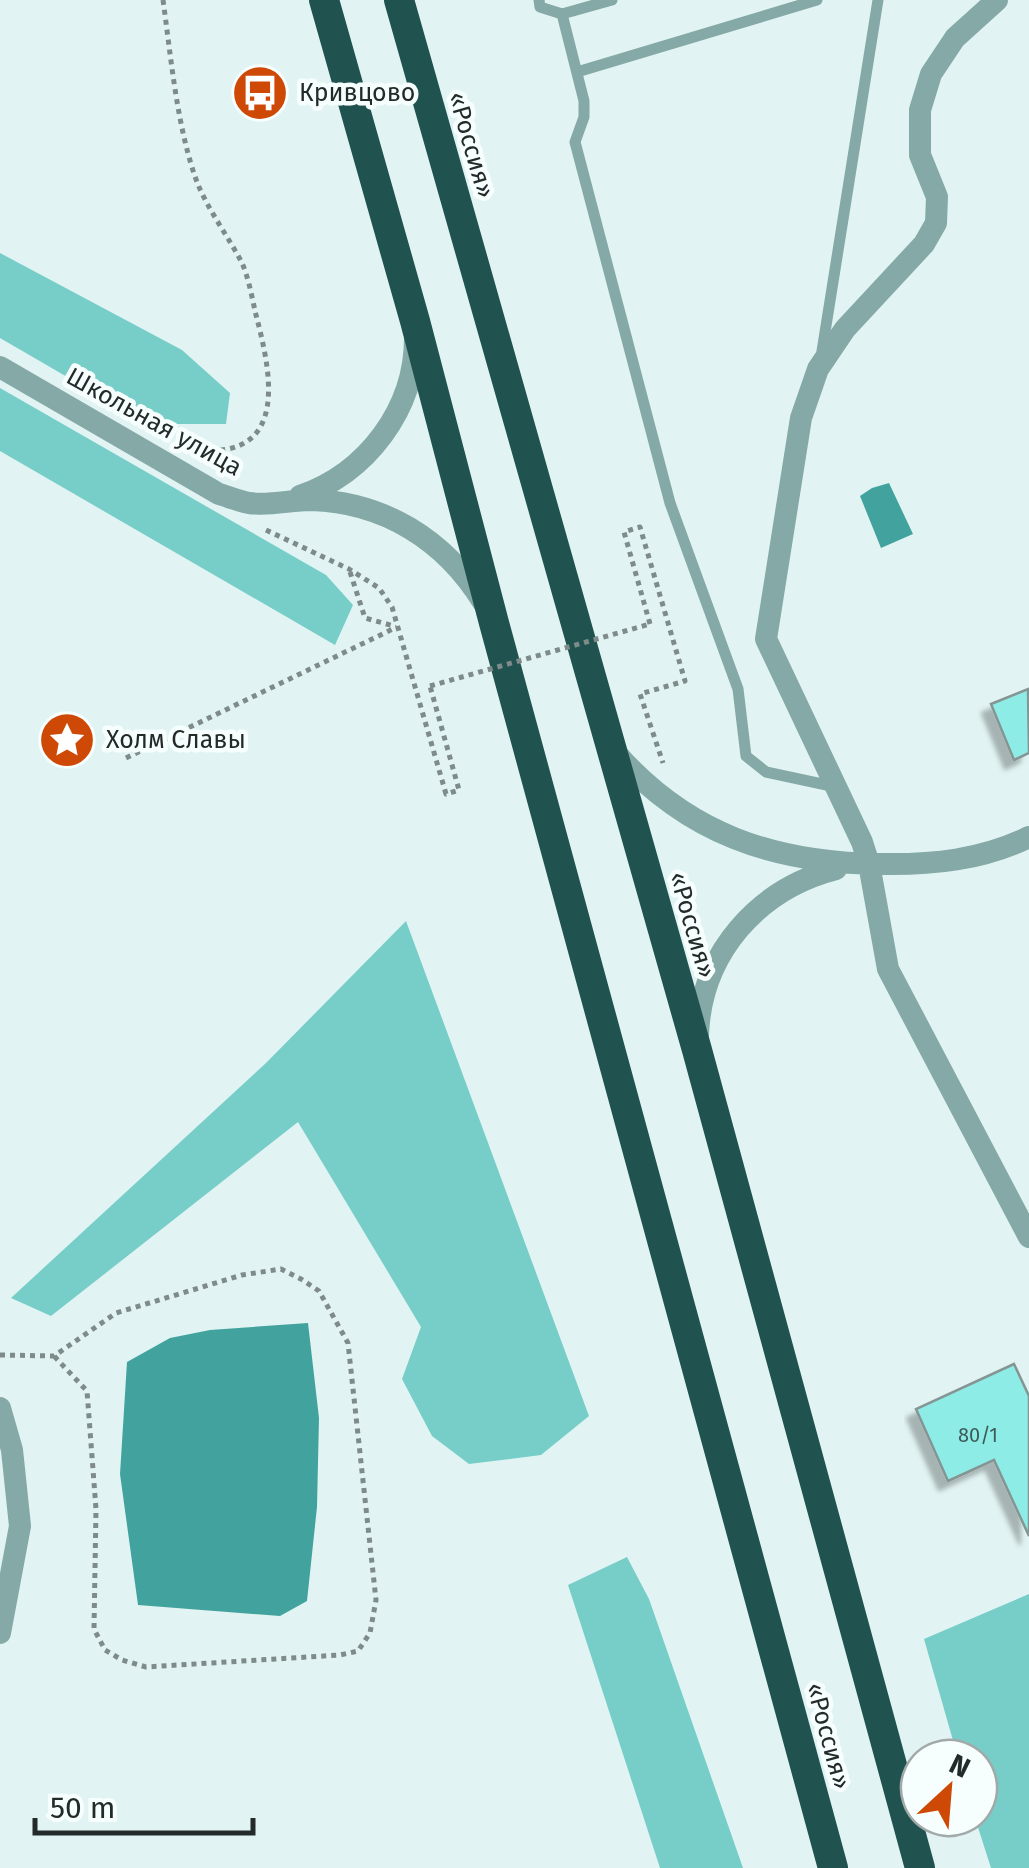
<svg xmlns="http://www.w3.org/2000/svg" width="1029" height="1868" font-family="'Fira Sans',sans-serif">
  <defs>
    <filter id="shadow"><feDropShadow dx="-9" dy="9" stdDeviation="2.5" flood-color="#0004"/></filter>
  </defs>
  <rect width="100%" height="100%" fill="#e1f4f3"/>
  <path fill="#77cec8" d="M0 253 182 350 230 393 226 424H176L124 410 0 338Z
    M0 388 326 575 353 605 335 645 0 451Z
    M406 921 589 1416 541 1455 469 1464 432 1436 402 1379 421 1327 298 1122 51 1316 11 1298 266 1063Z
    M627 1557 649 1599 743 1868H660L568 1585Z
    M1029 1594V1868H991L975 1818H979V1758H958L924 1639Z"/>
  <path fill="#42a39e" d="M889 483 913 534 881 548 860 496 872 488Z
    M308 1323 319 1418 317 1507 307 1601 280 1616 138 1605 120 1474 127 1362 170 1338 210 1330Z"/>
  <path fill="#8eece6" stroke="#849594" stroke-width="2.5" filter="url(#shadow)" d="M1028 689 1029 753 1014 760 991 704Z
    M1014 1364 1029 1396V1536L994 1460 948 1481 916 1409Z"/>
  <g fill="none" stroke-linecap="round" stroke-linejoin="round">
    <path stroke="#7e8b8a" stroke-width="5" stroke-dasharray="5 5" stroke-linecap="butt" d="M163 0C171 57 177 128 197 182 208 210 228 236 242 263 249 279 252 298 256 315 271 372 290 459 198 450
      M266 530 349 569 379 588 392 607 446 794 459 790 430 686
      M350 572 365 618 394 626
      M650 624 624 532 640 527 685 681 640 694 663 763
      M126 758 397 627
      M0 1355 54 1356 116 1313 242 1275 281 1269 301 1279 319 1291 348 1343 376 1600 370 1633 358 1651 340 1655 146 1667 122 1660 105 1650 94 1629 96 1509 87 1391 54 1356"/>
    <path stroke="#84a9a6" stroke-width="11" d="M539 0 540 7 562 14 612 0
      M562 14 584 101V117L575 142 670 503 738 689 746 756 766 772 836 787
      M577 72 817 0
      M822 351 878 0"/>
    <path stroke="#84a9a6" stroke-width="22" d="M997 0 955 38 931 74 920 110V155L937 197 936 223 924 244 845 329 818 369 801 418 766 639 862 842 869 864 888 969 1029 1237
      M0 367 219 494C229 497 239 501 249 503 269 506 291 500 311 500 384 502 445 540 483 602
      M300 496C367 473 415 409 415 338
      M615 752C687 834 774 863 880 864 932 865 982 860 1029 837
      M698 1035C701 953 758 889 836 869
      M0 1408 12 1450 20 1526 0 1633"/>
    <path stroke="#205350" stroke-width="30" d="M324 0 415 321 494 623 833 1868
      M399 0 697 1050 920 1868"/>
    <path stroke="#7e8b8a" stroke-width="5" stroke-dasharray="5 5" stroke-linecap="butt" d="M430 686 650 624"/>
  </g>
  <defs>
    <g id="bus-disc" transform="scale(2.875)"><circle r="9.5" fill="#ce4906" stroke="#f7fffe"/><path d="M-5-6H5V4H4V6H2V4H-2V6H-4V4H-5ZM-3.5-4V0h7V-4ZM-3.5 1.2v1.5H-2V1.2ZM2 1.2v1.5H3.5V1.2Z" fill="#fff"/></g>
    <g id="sight-disc" transform="scale(2.875)"><circle r="9.5" fill="#ce4906" stroke="#f7fffe"/><path d="M0-6L1.8-2.2L6-1.7L2.9 1.2L3.7 5.4L0 3.3L-3.7 5.4L-2.9 1.2L-6-1.7L-1.8-2.2Z" fill="#fff"/></g>
  </defs>
  <g fill-rule="evenodd">
    <use href="#bus-disc" x="260" y="93"/>
    <use href="#sight-disc" x="67" y="740"/>
  </g>
  <g text-anchor="middle" dominant-baseline="central" stroke-width="9" stroke-linejoin="round" paint-order="stroke">
    <g font-size="20" fill="#3e5a58">
      <text x="978" y="1435">80/1</text>
    </g>
    <g font-size="25" fill="#232a29" stroke="#f7fffe" text-anchor="start">
      <text x="299" y="93">Кривцово</text>
      <text x="106" y="740">Холм Славы</text>
    </g>
    <g font-size="25" fill="#232a29" stroke="#f7fffe">
      <text transform="translate(471 145) rotate(74)">«Россия»</text>
      <text transform="translate(154 422) rotate(29)">Школьная улица</text>
      <text transform="translate(692 925) rotate(74)">«Россия»</text>
      <text transform="translate(828 1736) rotate(75)">«Россия»</text>
    </g>
  </g>
  <g transform="translate(949 1788) rotate(26)"><circle r="48" fill="#f7fffe" stroke="#a2aaa9" stroke-width="2.5"/>
  <path d="M0-8L18 38L0 25L-18 38Z" fill="#ce4906"/>
  <text y="-15" font-size="28" font-weight="bold" text-anchor="middle" fill="#232a29">N</text>
  </g>
  <path d="M35 1818v15h218v-15" fill="none" stroke="#232a29" stroke-width="5"/>
  <text x="50" y="1818" font-size="30" fill="#232a29" stroke="#f7fffe" stroke-width="8" paint-order="stroke">50 m</text>
</svg>
